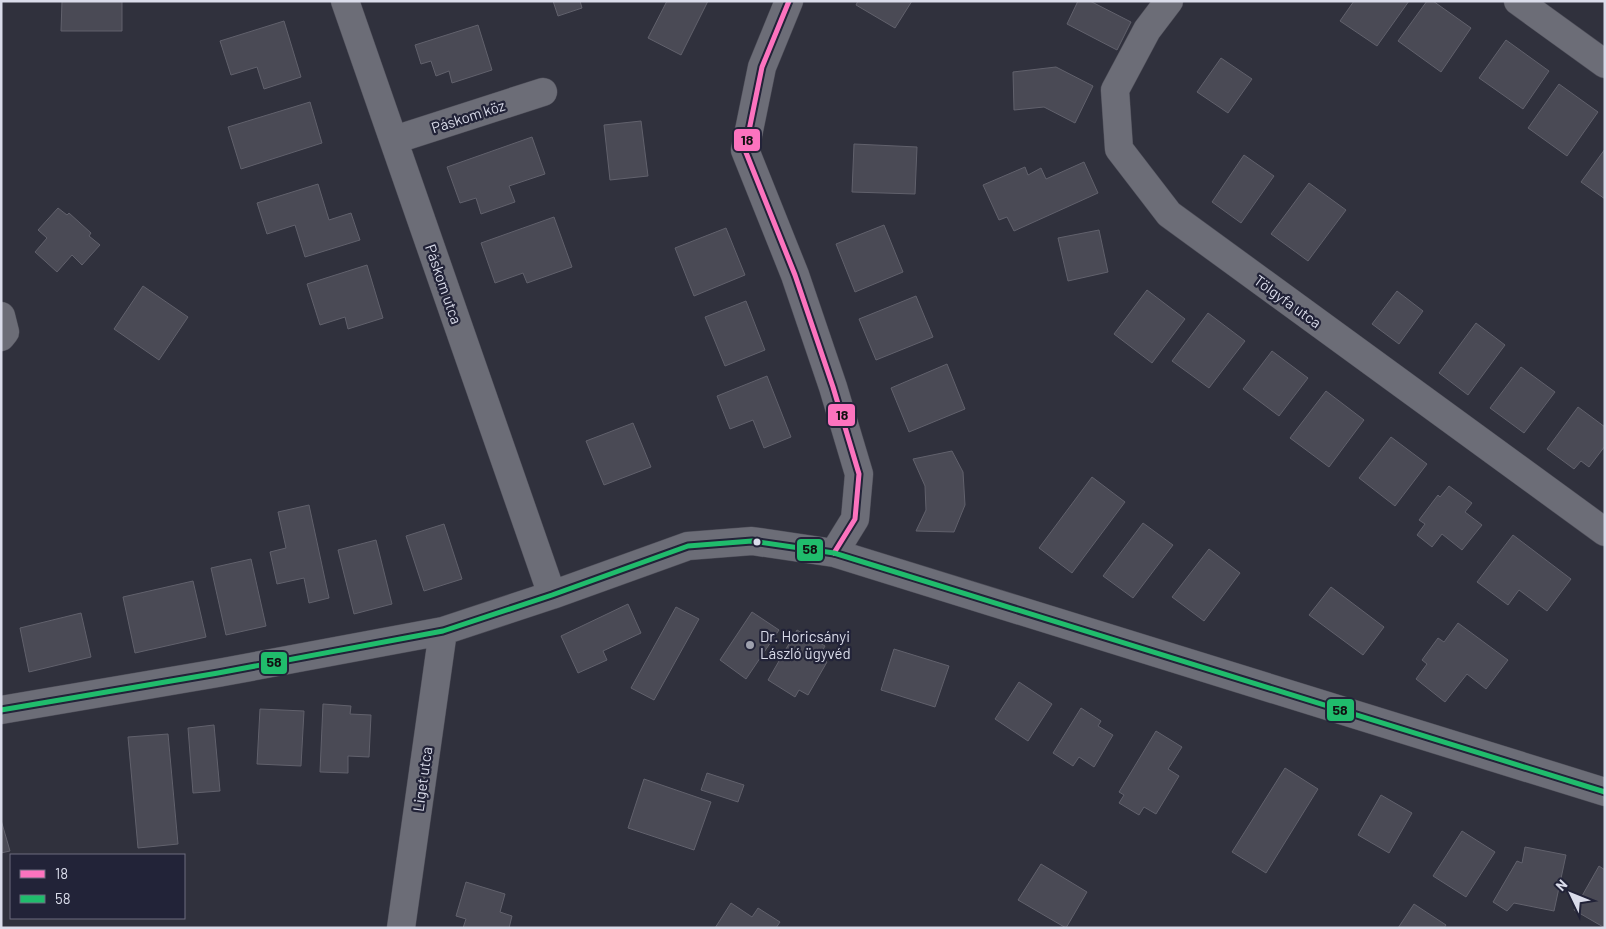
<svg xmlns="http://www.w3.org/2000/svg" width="1606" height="929" font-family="Barlow,sans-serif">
  <rect width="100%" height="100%" fill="#30313d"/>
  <path fill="#4a4a55" stroke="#61616c" d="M62 1H122V31H61Z
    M553 1H580L582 8 558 16Z
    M667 1H708L681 55 648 38Z
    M858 1H912L895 28 856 5Z
    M1078 1H1090L1131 22 1117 50 1067 24Z
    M1354 1H1409L1377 46 1340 21Z
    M1427 1H1433L1471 28 1441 72 1398 41Z
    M284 21 301 77 264 89 257 67 231 75 220 41Z
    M478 25 492 70 452 83 449 71 436 76 431 61 421 64 415 45Z
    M1506 40 1549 71 1523 109 1479 78Z
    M1221 58 1252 79 1228 113 1197 92Z
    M1056 67 1093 86 1075 123 1044 107 1014 110 1013 72Z
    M1559 84 1598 112 1567 156 1528 128Z
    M310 102 322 143 241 169 228 127Z
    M641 121 648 176 610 180 604 125Z
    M532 137 545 174 509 186 515 202 481 214 476 198 460 203 447 167Z
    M854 144 917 147 915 194 852 192Z
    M1605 149V199L1581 182Z
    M1244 155 1274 176 1241 223 1212 202Z
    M1084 162 1098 193 1014 231 1007 217 999 220 983 185 1025 167 1028 175 1041 168 1046 179Z
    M1309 183 1346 210 1308 261 1271 234Z
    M318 184 329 220 351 213 360 240 305 257 295 225 267 234 257 203Z
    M58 208 67 215 69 213 91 233 89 236 100 245 82 265 72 255 57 272 35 252 47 238 38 230Z
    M554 217 572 267 527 283 523 273 495 283 481 243Z
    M884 225 903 272 855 292 836 244Z
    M726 228 745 275 694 296 675 248Z
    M1099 230 1108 272 1068 281 1058 238Z
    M367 265 383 318 348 329 345 317 320 325 307 284Z
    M143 286 188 317 159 360 114 329Z
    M1147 290 1185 319 1152 363 1114 334Z
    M1397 291 1423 311 1399 344 1372 324Z
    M916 296 933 337 876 360 859 319Z
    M746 301 765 350 725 366 705 317Z
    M1208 313 1245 341 1209 388 1172 361Z
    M1476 323 1505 345 1468 395 1439 373Z
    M1272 351 1308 378 1279 416 1243 389Z
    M947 364 965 409 909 432 891 388Z
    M1521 367 1555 392 1524 433 1490 408Z
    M767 376 791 437 764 448 753 420 730 429 717 396Z
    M1326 391 1364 420 1329 467 1290 438Z
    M1578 407 1605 427V446L1589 467 1581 461 1574 469 1547 449Z
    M633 423 651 467 604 485 586 441Z
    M1391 437 1427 464 1395 506 1359 478Z
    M952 451 963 472 965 505 954 532 916 531 926 510 925 486 913 459Z
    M1092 477 1125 502 1072 573 1039 548Z
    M1449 486 1472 503 1465 512 1482 525 1462 550 1442 534 1432 547 1417 535 1425 524 1419 520 1438 495 1440 497Z
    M309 505 329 598 309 603 304 578 277 584 270 552 286 548 278 512Z
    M1143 523 1173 545 1133 598 1103 576Z
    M444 524 462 579 424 591 406 536Z
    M1513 535 1571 579 1547 611 1519 590 1508 605 1477 582Z
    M376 540 392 604 354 614 338 550Z
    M1209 549 1240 573 1204 621 1172 597Z
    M251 559 266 626 226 635 211 568Z
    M193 581 206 637 135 653 123 597Z
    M1331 587 1384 627 1363 655 1309 615Z
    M628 604 641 633 603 651 607 660 578 673 561 636Z
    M676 607 699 619 654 700 631 688Z
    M752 612 779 630 746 679 720 660Z
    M81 613 91 657 29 672 20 628Z
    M1458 623 1508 660 1486 689 1467 674 1445 702 1416 679 1427 664 1422 660 1438 638 1444 642Z
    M797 630 825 646 819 657 827 662 808 695 799 690 795 697 768 680Z
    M894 649 949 666 935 707 881 690Z
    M1019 682 1052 704 1028 741 995 719Z
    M323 704 351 706 350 714 371 715 369 757 348 756V773L320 772Z
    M1081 708 1101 721 1098 726 1113 735 1094 767 1079 757 1073 766 1053 753Z
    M260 709 304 711 301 766 257 764Z
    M214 725 220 791 193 793 188 728Z
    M1156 731 1182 747 1168 769 1179 776 1156 814 1144 807 1139 815 1119 803 1124 795 1119 792Z
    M168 734 178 844 138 848 128 737Z
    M1285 768 1318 789 1266 873 1232 852Z
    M707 773 744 785 738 802 701 790Z
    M644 779 711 802 694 850 628 828Z
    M1381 795 1412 813 1389 853 1358 835Z
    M1 820 10 851 1 853Z
    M1462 831 1495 852 1466 897 1433 876Z
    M1525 847 1566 855 1554 911 1514 903 1507 911 1493 902 1517 861 1522 863Z
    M1041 864 1087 892 1066 928 1018 900Z
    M1599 866 1605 870V928L1574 910Z
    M466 882 505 894 500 912 512 916 509 928H463L466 919 456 916Z
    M731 903 752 917 758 908 780 922 776 928H715Z
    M1414 904 1446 925 1444 928H1398Z"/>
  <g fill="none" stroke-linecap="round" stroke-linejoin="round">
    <g stroke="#4c4c57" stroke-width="29">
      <path id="street" d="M345 1 552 595
        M789 1 762 67 745 150 795 275 833 387 859 474 855 519 834 553
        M1169 1 1147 30 1115 90 1119 149 1169 214 1605 532
        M1518 1 1605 64
        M394 140 543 92
        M1 316 5 332 1 337
        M1 710 218 673 443 631 552 595 688 546 752 541 834 553 1605 792
        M401 928 443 631"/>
    </g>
    <use href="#street" stroke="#6c6d77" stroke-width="28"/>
    <g stroke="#222338" stroke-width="9">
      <path id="bus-1" d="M789 1 762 67 745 150 795 275 833 387 859 474 855 519 834 553"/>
    </g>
    <g stroke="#222338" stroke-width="9">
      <path id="bus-2" d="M1 710 218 673 443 631 552 595 688 546 752 541 834 553 1605 792"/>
    </g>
    <use href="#bus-1" stroke="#fc73be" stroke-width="5"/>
    <use href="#bus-2" stroke="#20bc6c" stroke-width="5"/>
  </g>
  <circle fill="#dadcea" stroke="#222338" stroke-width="2" cx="757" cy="542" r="4.5"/>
  <circle fill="#9ea0ad" stroke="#222338" stroke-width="2" cx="750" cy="645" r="5"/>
  <g text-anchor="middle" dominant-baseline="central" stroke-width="4.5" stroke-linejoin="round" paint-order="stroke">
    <g font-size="15" fill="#dadcea" stroke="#222338">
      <text transform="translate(468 116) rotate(-18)">Páskom köz</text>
      <text transform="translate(444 284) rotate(71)">Páskom utca</text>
      <text transform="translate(1288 301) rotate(36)">Tölgyfa utca</text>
      <text transform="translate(422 779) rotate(-82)">Liget utca</text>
    </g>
    <g font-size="15" fill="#dadcea" stroke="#222338" text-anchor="start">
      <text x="760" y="636">Dr. Horicsányi<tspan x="760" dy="17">László ügyvéd</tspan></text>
    </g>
  </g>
  <g stroke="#222338" stroke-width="2">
    <rect x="733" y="128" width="28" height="24" rx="5" fill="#fc73be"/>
    <rect x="827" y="403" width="29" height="24" rx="5" fill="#fc73be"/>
    <rect x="796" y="538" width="28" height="24" rx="5" fill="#20bc6c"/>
    <rect x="260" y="651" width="28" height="24" rx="5" fill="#20bc6c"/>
    <rect x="1326" y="698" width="29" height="24" rx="5" fill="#20bc6c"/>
  </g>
  <g font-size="14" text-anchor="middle" font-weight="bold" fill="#111">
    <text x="747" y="145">18</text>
    <text x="842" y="420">18</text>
    <text x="810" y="554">58</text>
    <text x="274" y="667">58</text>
    <text x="1340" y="715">58</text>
  </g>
  <rect width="1606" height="929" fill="none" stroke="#dadcea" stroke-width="5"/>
  <rect x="10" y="854" width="175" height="65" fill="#222338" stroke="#6c6d7f"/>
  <rect x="20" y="870" width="25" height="8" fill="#fc73be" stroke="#6c6d7f"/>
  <text x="55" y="879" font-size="15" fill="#dadcea">18</text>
  <rect x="20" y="895" width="25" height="8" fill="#20bc6c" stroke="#6c6d7f"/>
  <text x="55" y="904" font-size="15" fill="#dadcea">58</text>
  <g transform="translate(1571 894) rotate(313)" stroke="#222338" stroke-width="4" paint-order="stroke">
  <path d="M0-4L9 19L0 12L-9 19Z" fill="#dadcea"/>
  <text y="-8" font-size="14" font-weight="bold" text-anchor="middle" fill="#dadcea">N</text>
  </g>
</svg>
